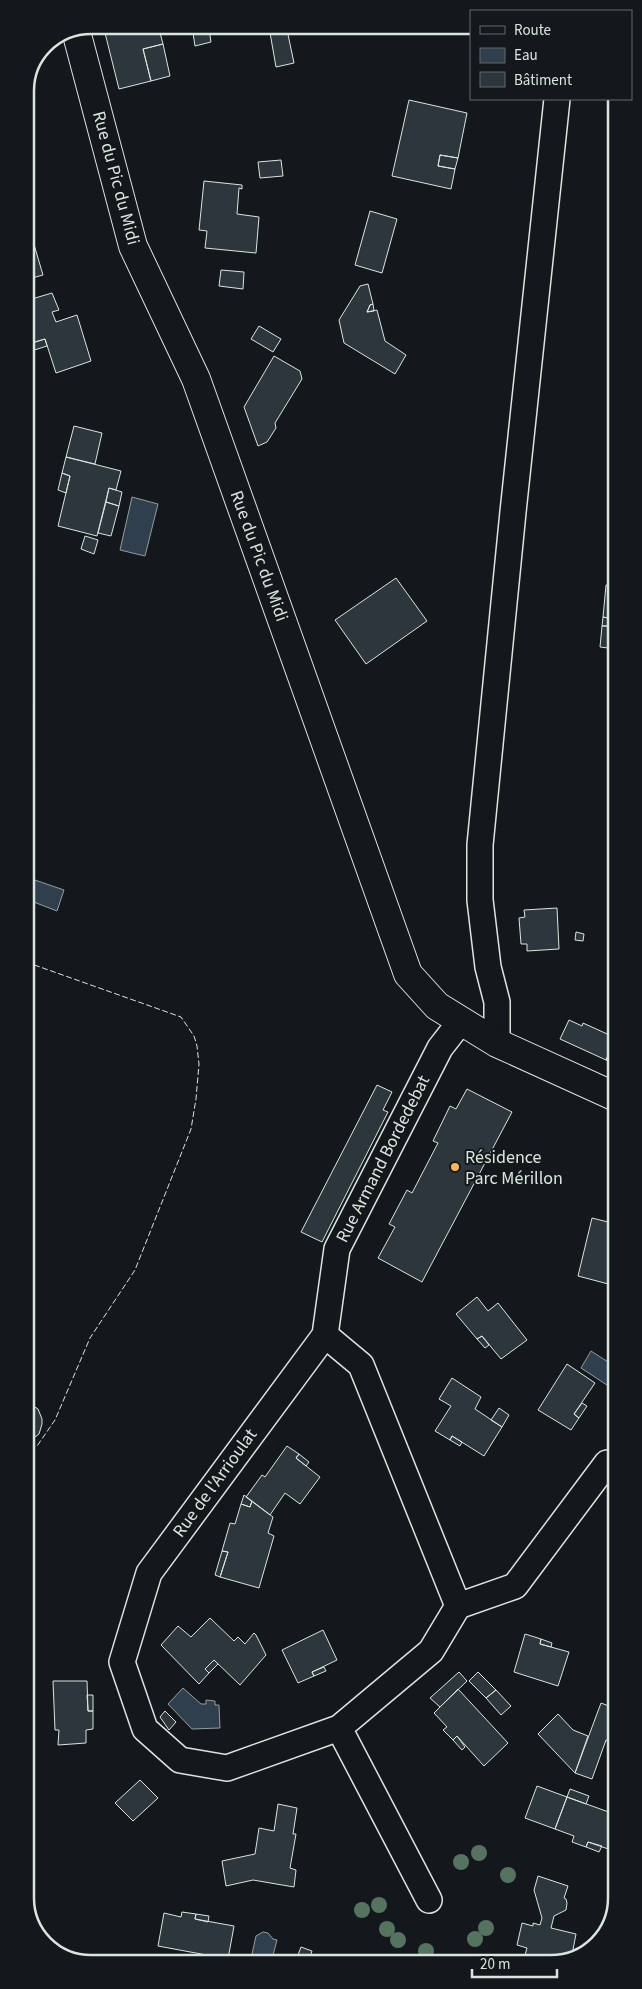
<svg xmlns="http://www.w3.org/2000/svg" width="642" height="1989" font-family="'Source Sans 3',sans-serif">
  <rect width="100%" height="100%" fill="#14181c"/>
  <path fill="#2f3f4d" stroke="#939e99" d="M132 497 158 504 145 556 120 550Z
    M26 877 64 890 57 911 26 899Z
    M591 1351 616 1367V1391L581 1368Z
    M183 1688 201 1704H206V1700L215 1701V1705H219L220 1728 192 1729 168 1704Z
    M263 1932 268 1933 273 1939 277 1940 271 1963H250L256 1936Z"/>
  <path fill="#2c363c" stroke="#d8e6dc" d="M103 25H158L163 44 143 49 151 81 119 89Z
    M191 25H211L208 30 193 33Z
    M280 25H286L294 63 276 67 269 27Z
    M209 29 211 42 195 46 193 33Z
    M163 44 170 76 151 81 143 49Z
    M409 100 467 113 458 158 440 155 438 166 455 169 451 189 392 176Z
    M440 155 458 158 455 169 438 166Z
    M281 160 283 176 260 178 258 162Z
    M204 181 242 185V189L239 188 237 214 259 217 256 253 205 248 207 231 199 230Z
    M370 211 397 219 382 273 355 265Z
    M25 214 43 275 25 280Z
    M221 270 244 272 243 289 219 286Z
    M368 284 373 304 370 305 367 312 377 310 385 341 406 355 395 374 344 343 339 320 360 286Z
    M52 293 59 310 52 312 56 322 77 315 91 361 56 373 45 339 25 345V301Z
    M373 304 374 311 367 312 370 305Z
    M259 326 281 339 273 352 251 339Z
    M45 339 47 346 25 353V345Z
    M274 356 300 371 302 379 275 423 276 428 267 442 258 446 244 407Z
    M74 426 102 433 95 464 66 457Z
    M66 457 121 471 116 490 109 488 97 536 58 526 70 476 62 473Z
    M62 473 70 476 66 493 58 490Z
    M109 488 122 492 119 506 106 502Z
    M106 502 119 506 111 536 98 533Z
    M85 536 98 540 94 554 81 549Z
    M396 578 427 621 366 664 335 620Z
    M606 585 615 586 616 649 600 647 602 626H608V618L603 617Z
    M603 617 608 618V626H602Z
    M557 908 559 949 527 951V944H521L519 918 525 917 524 910Z
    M576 932 584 934 583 941 575 940Z
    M569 1020 582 1026 583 1023 616 1038 606 1060 560 1039Z
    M616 1039V1064L606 1060Z
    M26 1047 32 1049 26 1065Z
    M377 1085 392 1092 383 1110 388 1112 322 1242 301 1232Z
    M467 1089 512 1112 422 1282 378 1258 395 1227 389 1224 407 1190 412 1193 438 1143 433 1141 450 1106 456 1109Z
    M592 1218 616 1224V1286L578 1276Z
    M477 1297 488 1311 498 1303 527 1340 501 1359 482 1336 477 1339 456 1314Z
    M482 1336 489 1345 485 1348 477 1339Z
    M567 1364 595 1383 574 1414 579 1418 571 1430 538 1410Z
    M452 1378 481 1397 475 1409 502 1427 484 1456 452 1436 450 1440 435 1431 451 1406 439 1399Z
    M27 1402 38 1409 42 1419V1424L39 1434 31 1440 27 1442Z
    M582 1403 587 1406 579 1418 574 1414Z
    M499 1408 509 1415 502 1427 491 1420Z
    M452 1436 462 1442 460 1446 450 1440Z
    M287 1446 299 1454 296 1458 320 1477 300 1504 285 1493 270 1515 246 1497 262 1475 265 1477Z
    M299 1454 309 1462 306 1466 296 1458Z
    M244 1495 252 1501 250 1507 241 1504Z
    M252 1501 273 1517 268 1533 274 1536 259 1588 220 1577 228 1552 222 1551 230 1523 235 1524 241 1504 250 1507Z
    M222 1551 228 1552 220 1577 215 1575Z
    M210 1618 234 1641 238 1637 245 1644 254 1633 256 1635 266 1655 240 1685 214 1660 205 1669 209 1673 199 1684 161 1645 178 1626 191 1637Z
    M323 1630 337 1660 312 1672 314 1676 298 1683 282 1650Z
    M525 1634 541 1639 540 1644 569 1652 558 1686 514 1672Z
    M541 1639 552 1643 551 1647 540 1644Z
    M214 1660 218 1664 209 1673 205 1669Z
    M324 1667 326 1671 314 1676 312 1672Z
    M459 1672 467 1681 440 1707 430 1698Z
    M478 1672 496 1690 486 1698 469 1681Z
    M53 1681H87L88 1711H93V1729L86 1730V1743L58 1745 59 1730H55Z
    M458 1689 508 1743 484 1766 457 1736 453 1740 443 1730 447 1727 434 1713Z
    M496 1690 511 1706 501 1715 486 1698Z
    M87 1695H93V1711H88Z
    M601 1703 614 1708 617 1704V1744L606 1740 592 1779 575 1773Z
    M165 1711 176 1722 169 1730 160 1717Z
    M558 1714 573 1730 588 1736 575 1773 538 1734Z
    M457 1736 465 1747 462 1750 453 1740Z
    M140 1780 158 1798 133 1821 115 1803Z
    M537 1786 567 1797 555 1829 525 1818Z
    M570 1789 589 1796 586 1804 567 1797Z
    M567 1797 617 1815V1852L588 1842 586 1847 572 1842 574 1836 555 1829Z
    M278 1804 297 1808 293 1834H296L290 1868 296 1870 294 1887 253 1880 226 1886 222 1861 255 1854 259 1828 274 1831Z
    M588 1842 602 1846 599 1852 586 1847Z
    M538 1876 568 1886 564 1898 566 1899 567 1903 566 1910 554 1916 551 1928 576 1934 571 1960 568 1962H523L527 1948 517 1945 522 1923 533 1926V1923L540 1925 542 1918 534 1890Z
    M182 1912 196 1914 195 1919 234 1926 228 1959 158 1946 164 1913 181 1917Z
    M196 1914 209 1916 208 1922 195 1919Z
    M301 1947 312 1951 308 1963H295Z"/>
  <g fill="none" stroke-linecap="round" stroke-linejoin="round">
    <g stroke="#d8e6dc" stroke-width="28">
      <path id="street" d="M497 1043V1002L488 967 480 900V845L513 512 557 99
        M325 1335 361 1365 458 1606 431 1651 339 1728 227 1768 180 1760 145 1729 122 1662 149 1573 325 1335 337 1249 440 1048 461 1021
        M458 1606 515 1586 607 1463
        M339 1728 429 1900"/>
    </g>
    <g stroke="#d8e6dc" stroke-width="30">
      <path id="secondary" d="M76 31 133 246 196 379 408 974 437 1006 497 1043 616 1097"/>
    </g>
    <use href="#street" stroke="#14181c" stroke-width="25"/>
    <use href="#secondary" stroke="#14181c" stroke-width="28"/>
    <path stroke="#d8e6dc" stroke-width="1" stroke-dasharray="6 2.5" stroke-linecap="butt" d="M26 962 181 1017 194 1036 197 1046 199 1064 196 1099 191 1129 135 1270 90 1338 55 1420 37 1446 27 1448"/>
  </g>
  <g fill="#55745f">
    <circle cx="479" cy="1853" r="8"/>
    <circle cx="461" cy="1862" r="8"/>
    <circle cx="508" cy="1875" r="8"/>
    <circle cx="379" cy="1905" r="8"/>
    <circle cx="362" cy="1910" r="8"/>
    <circle cx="486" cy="1928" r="8"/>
    <circle cx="387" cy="1929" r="8"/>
    <circle cx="475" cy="1939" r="8"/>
    <circle cx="398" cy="1940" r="8"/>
    <circle cx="426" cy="1951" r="8"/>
  </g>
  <circle fill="#ffb74d" stroke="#14181c" stroke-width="2" cx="455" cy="1167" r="5"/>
  <g text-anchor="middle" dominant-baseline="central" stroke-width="4" stroke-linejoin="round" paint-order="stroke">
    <g font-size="18" fill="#d8e6dc" stroke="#14181c">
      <text transform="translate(116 178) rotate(75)">Rue du Pic du Midi</text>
      <text transform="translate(259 556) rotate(70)">Rue du Pic du Midi</text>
      <text transform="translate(383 1159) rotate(-63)">Rue Armand Bordedebat</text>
      <text transform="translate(215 1483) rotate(-54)">Rue de l'Arrioulat</text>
    </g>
    <g font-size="18" fill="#d8e6dc" stroke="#14181c" text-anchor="start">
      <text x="465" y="1157">Résidence<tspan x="465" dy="21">Parc Mérillon</tspan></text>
    </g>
  </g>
  <path d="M0 0H642V1989H0ZM91 34H551A57 57 0 0 1 608 91V1898A57 57 0 0 1 551 1955H91A57 57 0 0 1 34 1898V91A57 57 0 0 1 91 34Z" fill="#14181c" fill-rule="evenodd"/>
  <path fill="none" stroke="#d8e6dc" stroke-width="2.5" d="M91 34H551A57 57 0 0 1 608 91V1898A57 57 0 0 1 551 1955H91A57 57 0 0 1 34 1898V91A57 57 0 0 1 91 34Z"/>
  <rect x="470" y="10" width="162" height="90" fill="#14181c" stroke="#626a69"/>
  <rect x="480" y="26" width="25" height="8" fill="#14181c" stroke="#626a69"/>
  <text x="514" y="35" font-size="15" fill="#d8e6dc">Route</text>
  <rect x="480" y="48" width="25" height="15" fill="#2f3f4d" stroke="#626a69"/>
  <text x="514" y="60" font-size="15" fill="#d8e6dc">Eau</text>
  <rect x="480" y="72" width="25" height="15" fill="#2c363c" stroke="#626a69"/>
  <text x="514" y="85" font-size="15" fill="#d8e6dc">Bâtiment</text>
  <path d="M472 1969v8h85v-8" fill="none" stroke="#d8e6dc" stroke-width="2.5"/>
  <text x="480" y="1969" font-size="15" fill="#d8e6dc" stroke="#14181c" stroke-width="4" paint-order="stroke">20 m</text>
</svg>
